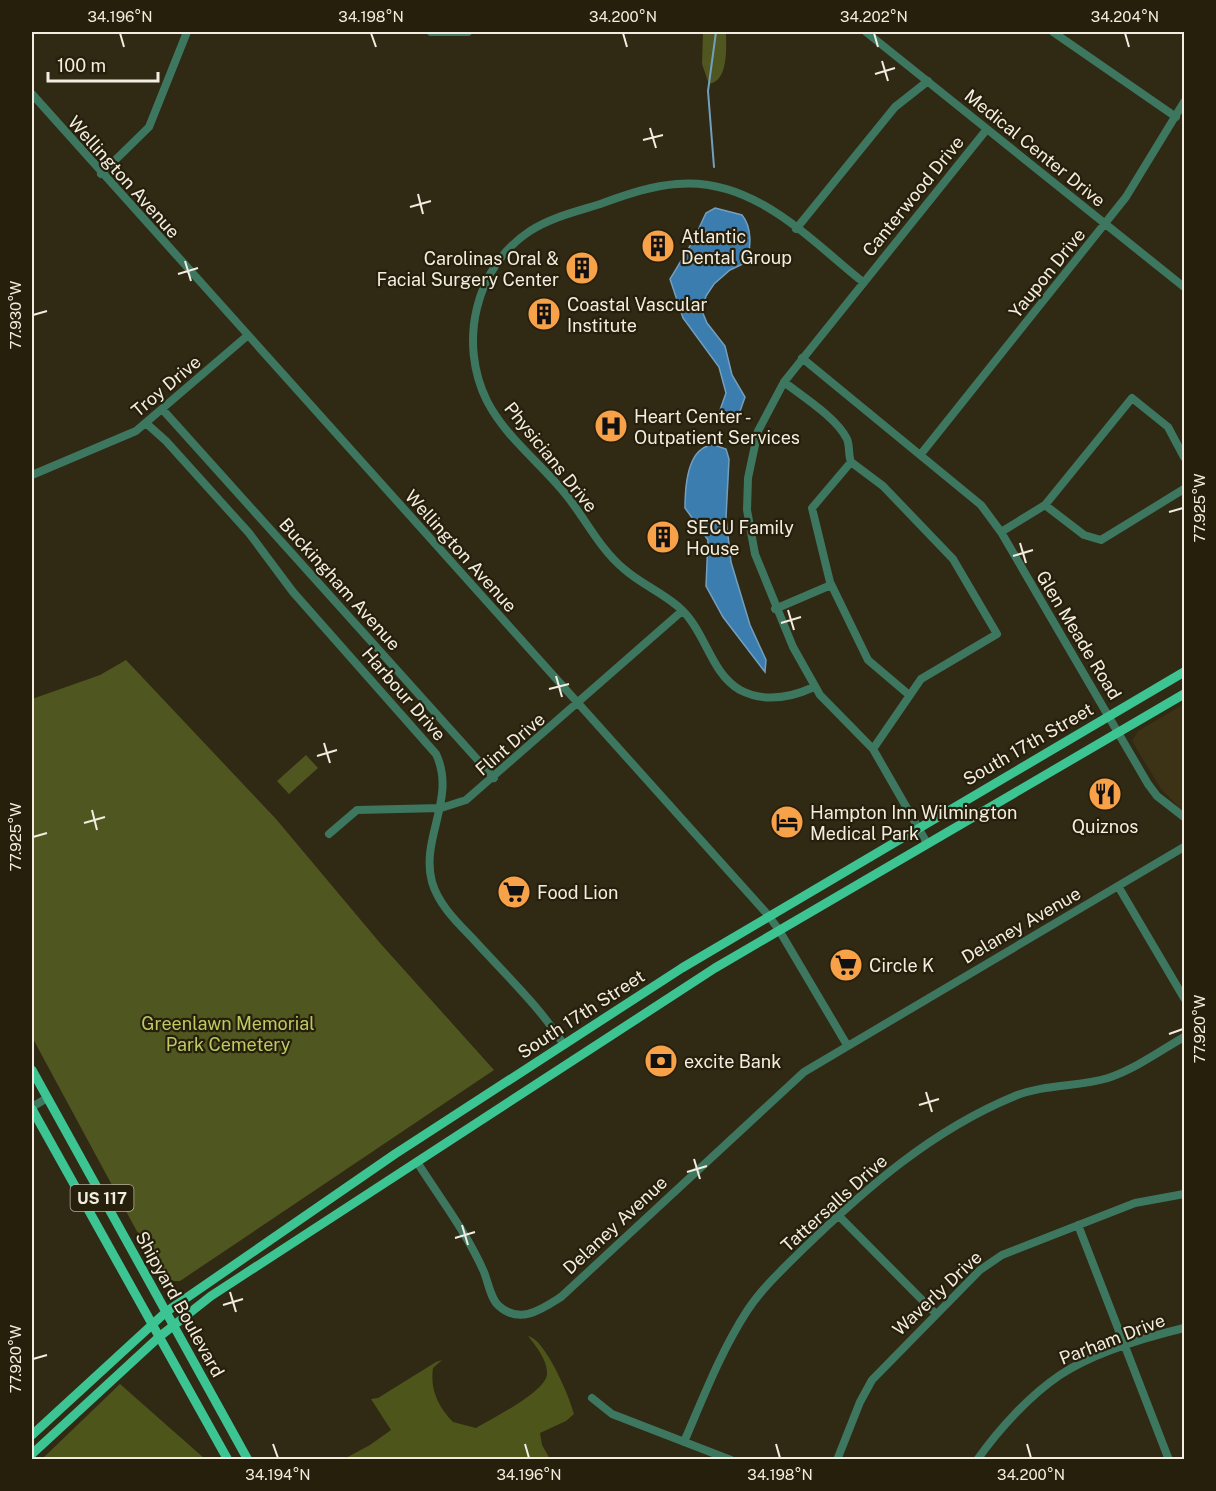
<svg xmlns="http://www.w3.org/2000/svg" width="1216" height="1491" font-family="'Public Sans',sans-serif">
  <rect width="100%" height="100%" fill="#302914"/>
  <path fill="#3c3216" d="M1184 704V812L1161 789 1132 741 1138 731Z"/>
  <path fill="#505620" d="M703 32H726C726 47 729 81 709 84L702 64Z
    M126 660 276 819 380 943 494 1070 180 1281H168L160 1274 32 1037V699L100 675Z
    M306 755 318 768 289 794 277 781Z"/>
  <path fill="#4e551b" d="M528 1336C545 1339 570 1397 574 1414L566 1421 540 1433 542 1445 550 1459H344L370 1445 391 1430 371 1399 378 1398 436 1362 442 1360 433 1368C430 1390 438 1406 453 1422L476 1428C491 1419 546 1392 547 1374 548 1361 536 1346 528 1336Z
    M120 1384 205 1459H42Z"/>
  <path fill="#3c7daf" stroke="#739fbe" stroke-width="1.5" d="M715 208 742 215C752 227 752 249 745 263L730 270 714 284 706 296 702 311 707 323 725 346 732 375 745 397 738 417 730 420 719 413 726 393 719 367 683 318 670 279 693 241 706 213Z
    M714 445 726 449 729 459 726 518 731 562 750 625 766 660 765 672 723 617 706 586 708 540 685 508C685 487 687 446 714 445Z"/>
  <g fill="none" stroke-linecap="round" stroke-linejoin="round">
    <path stroke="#739fbe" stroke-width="2" d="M714 167 708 91 716 32"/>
    <path stroke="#3d775f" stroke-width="8" d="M431 32H468
      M866 32 1184 287
      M1053 32 1176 117
      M32 94 768 915 779 930 847 1045
      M101 174 149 127 187 32
      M796 229 895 107 928 81
      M802 358 981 505 1001 532 1148 784 1157 796 1184 817
      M784 382C802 396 837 418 847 439 850 446 848 454 851 462L883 486 953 559 997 634 921 679 873 749
      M163 410 494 778
      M147 424 166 441 249 533 293 592 436 754C457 798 420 838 432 882 439 906 459 924 475 941 505 974 540 1007 564 1045
      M921 454 1126 197 1184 102
      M851 462 812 508 830 582 868 660 908 694
      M32 475 136 431 247 336
      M1045 505 1084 535 1101 540 1184 489
      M1001 532 1045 505 1132 398 1168 427 1184 457
      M775 609 831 585
      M814 687C790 698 765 703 740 690 711 673 706 634 683 611 666 594 642 585 624 569 600 549 586 520 567 496 542 464 506 438 487 401 458 343 475 267 530 231 550 218 574 212 597 205 623 196 649 186 677 184 753 177 808 238 863 282
      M329 834 357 810 441 808 466 800 682 611
      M927 843 873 749 820 695 793 647 755 554 747 510 748 478 758 431 784 382 987 129
      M1118 886 1184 998
      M32 1107 47 1098
      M417 1162C440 1198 467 1233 484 1272 488 1282 491 1300 499 1306 520 1325 542 1309 561 1297L804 1072 1184 847
      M838 1215 936 1314
      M1078 1225 1169 1460
      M592 1398 612 1414 731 1460
      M684 1442C703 1398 721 1351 747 1311 762 1288 783 1269 802 1250 865 1189 932 1130 1015 1096 1045 1084 1078 1087 1108 1078 1135 1069 1160 1051 1184 1037
      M837 1460 860 1402 872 1380 980 1270 1002 1255 1135 1203 1184 1194
      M977 1460C999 1429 1029 1396 1060 1375 1093 1353 1147 1337 1184 1328"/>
    <path stroke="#3cc493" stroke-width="9" d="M32 1070 248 1460
      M32 1109 228 1460
      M32 1435 166 1312 395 1154 682 968 1184 672
      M32 1454 159 1337 211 1296 715 968 1184 694"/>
  </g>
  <path fill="none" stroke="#f2ede0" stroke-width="2" d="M120 33 124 47M371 33 376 47M623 33 627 47M874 33 878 47M1125 33 1129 47M882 61 888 81M875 74 895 68M650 128 656 148M643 140 663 135M418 194 423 214M410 207 431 201M185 261 191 281M178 274 198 268M33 315 47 311M1169 512 1183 508M1020 543 1026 563M1013 556 1033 550M788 610 794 630M781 623 801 617M556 676 562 697M549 689 569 684M324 743 330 763M317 756 337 750M92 810 97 830M84 823 105 817M33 837 47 833M1169 1034 1183 1029M926 1092 932 1112M919 1105 939 1099M694 1159 700 1179M687 1172 707 1166M462 1225 468 1245M455 1238 475 1232M230 1292 236 1312M223 1305 243 1299M33 1359 47 1355M273 1444 278 1458M525 1444 529 1458M776 1444 780 1458M1027 1444 1031 1458"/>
  <defs>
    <g id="building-disc" transform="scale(1.725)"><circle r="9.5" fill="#f7a148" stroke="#261f0b"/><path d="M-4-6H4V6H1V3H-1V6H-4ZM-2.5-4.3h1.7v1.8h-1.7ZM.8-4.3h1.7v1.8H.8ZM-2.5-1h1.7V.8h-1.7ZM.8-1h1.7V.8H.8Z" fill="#111"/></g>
    <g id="hospital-disc" transform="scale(1.725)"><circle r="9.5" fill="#f7a148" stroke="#261f0b"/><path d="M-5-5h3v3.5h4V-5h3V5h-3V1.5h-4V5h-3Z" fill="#111"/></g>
    <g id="restaurant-disc" transform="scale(1.725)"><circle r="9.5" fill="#f7a148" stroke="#261f0b"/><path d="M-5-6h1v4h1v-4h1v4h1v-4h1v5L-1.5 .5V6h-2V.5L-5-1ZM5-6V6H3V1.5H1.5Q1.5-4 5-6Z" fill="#111"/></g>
    <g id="hotel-disc" transform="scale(1.725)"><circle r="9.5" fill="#f7a148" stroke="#261f0b"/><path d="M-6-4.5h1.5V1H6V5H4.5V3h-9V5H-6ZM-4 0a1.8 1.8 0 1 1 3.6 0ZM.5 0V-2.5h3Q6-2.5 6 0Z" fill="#111"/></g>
    <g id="supermarket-disc" transform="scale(1.725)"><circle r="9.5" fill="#f7a148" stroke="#261f0b"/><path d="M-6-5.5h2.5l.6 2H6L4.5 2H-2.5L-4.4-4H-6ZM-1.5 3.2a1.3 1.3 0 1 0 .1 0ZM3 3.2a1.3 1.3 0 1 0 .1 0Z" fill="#111"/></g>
    <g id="bank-disc" transform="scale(1.725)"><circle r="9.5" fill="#f7a148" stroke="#261f0b"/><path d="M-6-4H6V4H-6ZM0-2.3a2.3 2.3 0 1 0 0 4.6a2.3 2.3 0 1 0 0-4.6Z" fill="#111"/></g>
  </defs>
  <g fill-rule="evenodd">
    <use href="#building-disc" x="658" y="246"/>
    <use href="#building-disc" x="582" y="268"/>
    <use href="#building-disc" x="544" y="314"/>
    <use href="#hospital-disc" x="611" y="426"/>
    <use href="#building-disc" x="663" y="537"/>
    <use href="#restaurant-disc" x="1105" y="794"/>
    <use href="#hotel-disc" x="787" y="822"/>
    <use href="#supermarket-disc" x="514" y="892"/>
    <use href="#supermarket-disc" x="846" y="965"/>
    <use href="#bank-disc" x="661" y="1061"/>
  </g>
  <g text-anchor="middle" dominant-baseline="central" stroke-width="4.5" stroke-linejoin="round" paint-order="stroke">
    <rect fill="#261f0b" stroke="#b5afa0" stroke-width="1.5" x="70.5" y="1185" width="63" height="26" rx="4.5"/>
    <g font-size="16" font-weight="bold" fill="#f2ede0">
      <text x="102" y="1198">US 117</text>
    </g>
    <g font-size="18" fill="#f2ede0" stroke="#261f0b">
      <text transform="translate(1035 148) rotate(39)">Medical Center Drive</text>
      <text transform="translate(124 177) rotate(48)">Wellington Avenue</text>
      <text transform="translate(913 196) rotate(-51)">Canterwood Drive</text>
      <text transform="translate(1047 273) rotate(-51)">Yaupon Drive</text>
      <text transform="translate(166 386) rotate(-40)">Troy Drive</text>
      <text transform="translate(551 457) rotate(51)">Physicians Drive</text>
      <text transform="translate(461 551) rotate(48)">Wellington Avenue</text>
      <text transform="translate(340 584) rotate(48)">Buckingham Avenue</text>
      <text transform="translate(1079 635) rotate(59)">Glen Meade Road</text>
      <text transform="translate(404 694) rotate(49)">Harbour Drive</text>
      <text transform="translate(510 744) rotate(-41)">Flint Drive</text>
      <text transform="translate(1028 744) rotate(-30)">South 17th Street</text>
      <text transform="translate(1021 925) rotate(-30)">Delaney Avenue</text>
      <text transform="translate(581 1014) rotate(-33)">South 17th Street</text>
      <text transform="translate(834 1203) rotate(-42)">Tattersalls Drive</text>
      <text transform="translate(615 1225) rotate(-43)">Delaney Avenue</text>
      <text transform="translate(937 1293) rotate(-43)">Waverly Drive</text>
      <text transform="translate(180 1304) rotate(61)">Shipyard Boulevard</text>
      <text transform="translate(1112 1339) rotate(-21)">Parham Drive</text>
    </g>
    <g font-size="18" fill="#f2ede0" stroke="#261f0b" text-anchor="start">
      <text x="681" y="236">Atlantic<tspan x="681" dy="21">Dental Group</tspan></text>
      <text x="559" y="258" text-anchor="end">Carolinas Oral &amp;<tspan x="559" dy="21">Facial Surgery Center</tspan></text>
      <text x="567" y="304">Coastal Vascular<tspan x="567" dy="21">Institute</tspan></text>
      <text x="634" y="416">Heart Center -<tspan x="634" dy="21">Outpatient Services</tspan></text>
      <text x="686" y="527">SECU Family<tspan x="686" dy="21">House</tspan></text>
      <text x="810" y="812">Hampton Inn Wilmington<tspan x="810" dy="21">Medical Park</tspan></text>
      <text x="1105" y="826" text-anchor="middle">Quiznos</text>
      <text x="537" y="892">Food Lion</text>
      <text x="869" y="965">Circle K</text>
      <text x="684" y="1061">excite Bank</text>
    </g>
    <g font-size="18" fill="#bcca61" stroke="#261f0b">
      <text x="228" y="1023">Greenlawn Memorial<tspan x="228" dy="21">Park Cemetery</tspan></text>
    </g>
  </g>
  <rect width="1216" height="1491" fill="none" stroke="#261f0b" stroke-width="66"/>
  <path d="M48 72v9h110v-9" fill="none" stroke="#f2ede0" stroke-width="3"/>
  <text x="57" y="72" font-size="18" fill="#f2ede0" stroke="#261f0b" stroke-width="4.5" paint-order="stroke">100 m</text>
  <rect x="33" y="33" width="1150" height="1425" fill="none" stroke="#f2ede0" stroke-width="2"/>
  <g font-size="15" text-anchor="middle" fill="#f2ede0">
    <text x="120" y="22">34.196°N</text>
    <text x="371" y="22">34.198°N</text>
    <text x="623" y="22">34.200°N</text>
    <text x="874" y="22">34.202°N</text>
    <text x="1125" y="22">34.204°N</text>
    <text transform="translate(16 315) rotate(-90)" y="5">77.930°W</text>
    <text transform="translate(1200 508) rotate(-90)" y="5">77.925°W</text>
    <text transform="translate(16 837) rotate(-90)" y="5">77.925°W</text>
    <text transform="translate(1200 1029) rotate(-90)" y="5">77.920°W</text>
    <text transform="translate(16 1359) rotate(-90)" y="5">77.920°W</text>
    <text x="278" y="1480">34.194°N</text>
    <text x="529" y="1480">34.196°N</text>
    <text x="780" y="1480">34.198°N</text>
    <text x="1031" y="1480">34.200°N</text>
  </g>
</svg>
